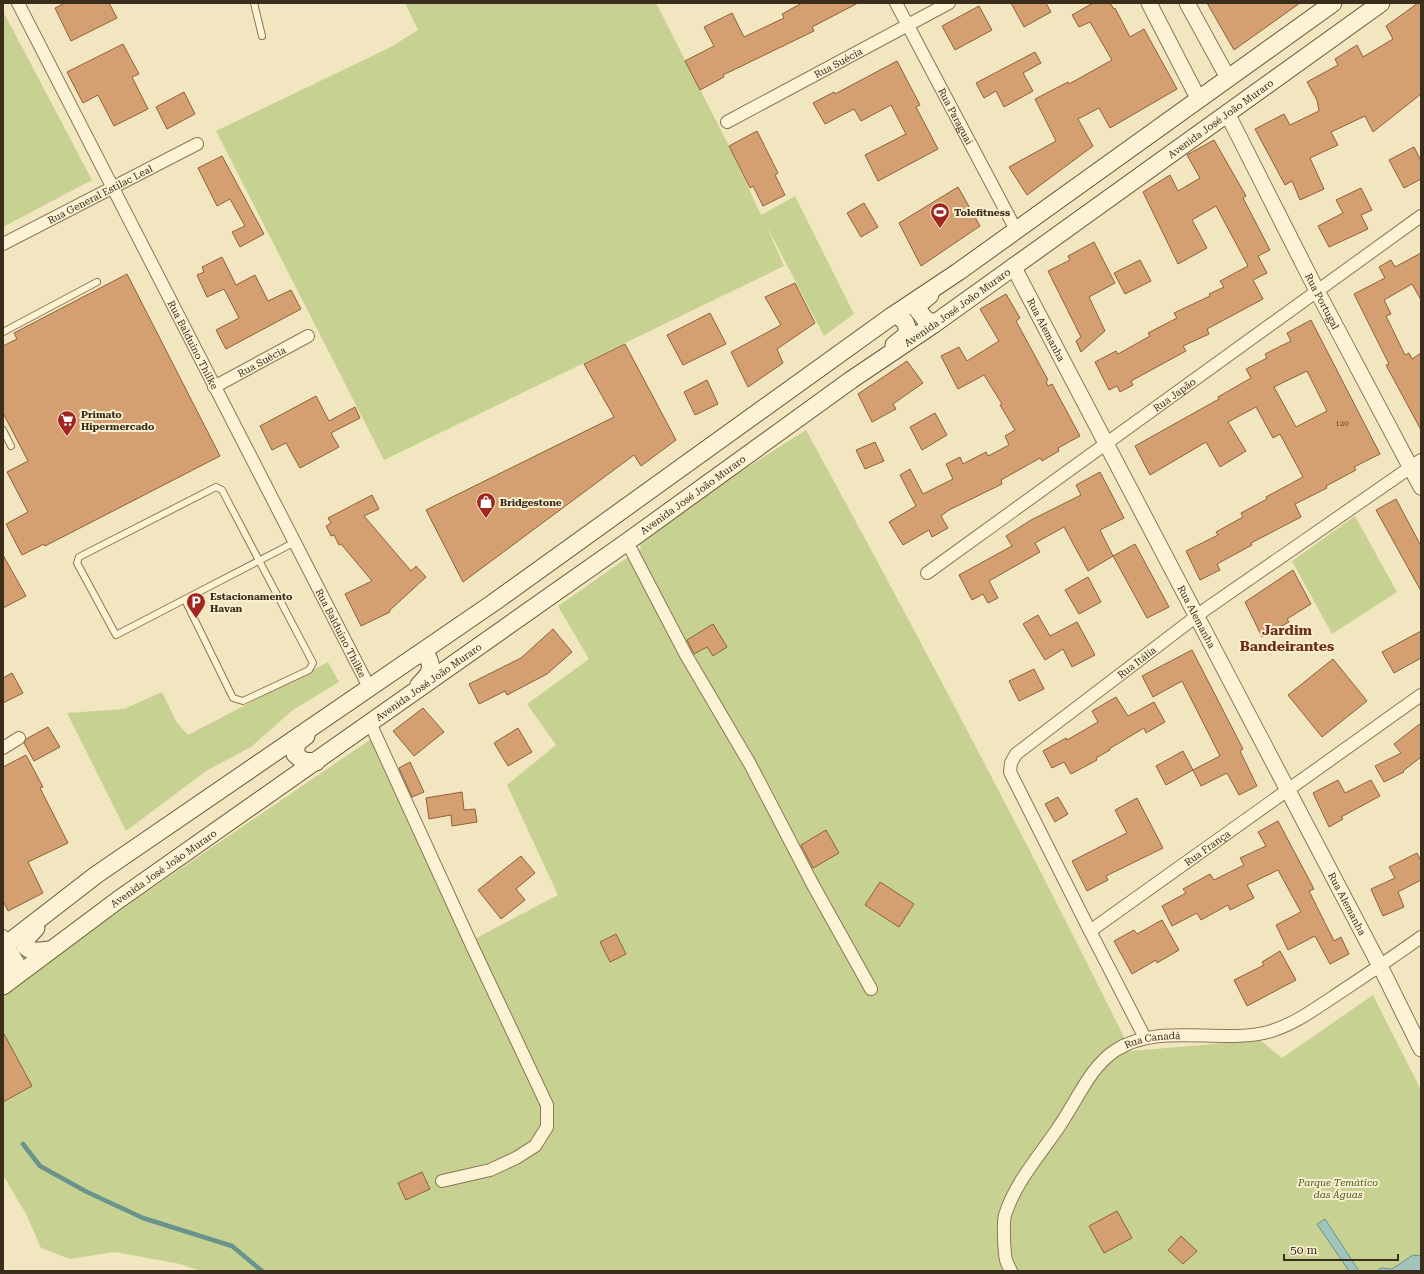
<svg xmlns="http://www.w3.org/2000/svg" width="1424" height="1274" font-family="'Roboto Serif',serif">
  <rect width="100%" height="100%" fill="#f2e6c0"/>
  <path fill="#c7d292" d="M405 3H656L729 146 761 215 795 196 854 314 824 336 766 225 784 266 384 460 216 131 391 47 418 30Z
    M3 11 92 180 3 227Z
    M806 430C918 635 1027 841 1131 1051L1260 1040 1282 1058 1373 995 1421 1090V1271H201L180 1264 115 1252 70 1259 41 1248 26 1214 3 1175V1077L13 1055 3 1030V990L118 905 123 908 371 739 467 943 558 895 507 785 556 745 527 704 589 659 558 606 641 548 638 537Z
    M1355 516 1397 592 1332 634 1292 561Z
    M328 662 339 682 293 710 251 747 206 771 126 831 67 713 124 709 162 692 177 723 188 735Z"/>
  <path fill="#a3c4bc" stroke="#69938b" d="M1325 1219 1359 1271H1349L1317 1224Z
    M1413 1255 1421 1256V1271H1377L1381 1268 1392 1269Z"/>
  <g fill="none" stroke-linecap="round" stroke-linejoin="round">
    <path stroke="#69938b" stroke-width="4.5" d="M23 1144 40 1166 87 1192 143 1218 232 1246 262 1271"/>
  </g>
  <path fill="#d5a071" stroke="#8f6039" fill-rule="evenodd" d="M65 3H109L117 18 71 41 55 8Z
    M802 3H858L812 27 814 31 723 75 724 77 700 90 685 61 714 46 704 27 732 13 744 37 784 18 782 14Z
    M1011 3H1046L1051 12 1024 27Z
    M1093 3H1110L1114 9 1115 8 1130 37 1144 29 1177 89 1110 128 1099 108 1078 119 1093 146 1027 195 1009 167 1056 141 1035 99 1068 82 1069 84 1112 60 1090 22 1079 27 1072 15Z
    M1207 3H1300L1234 50Z
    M1418 3H1421V94L1373 132 1365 116 1331 132 1338 145 1310 158 1324 189 1300 200 1292 181 1285 185 1255 129 1284 114 1290 125 1319 111 1317 100 1307 82 1338 65 1335 59 1357 45 1363 57 1393 39 1386 26Z
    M979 6 992 30 955 50 942 26Z
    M123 44 139 74 132 77 148 109 114 126 98 95 83 103 67 72Z
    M1035 52 1041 63 1023 73 1033 91 1004 107 996 91 984 98 976 83Z
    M897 61 920 105 916 107 938 149 878 181 865 155 906 134 891 105 861 121 854 109 825 124 813 103 834 92 835 94Z
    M184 92 195 114 167 129 156 107Z
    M757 131 778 173 775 175 785 195 763 206 753 186 750 188 729 146Z
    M1214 140 1246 196 1243 198 1270 250 1258 256 1267 273 1253 280 1263 299 1207 329 1209 334 1183 346 1186 351 1131 381 1133 385 1120 392 1117 386 1109 390 1095 362 1116 351 1118 354 1150 336 1148 333 1177 318 1174 313 1210 296 1209 294 1224 287 1220 281 1248 266 1216 206 1192 220 1207 248 1178 264 1143 192 1170 175 1178 191 1200 178 1187 155Z
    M1414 147 1421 161V179L1404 188 1389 160Z
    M222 156 264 234 240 247 232 232 245 226 230 199 217 206 198 168Z
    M958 187 980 226 921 266 899 223Z
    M1361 188 1372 210 1361 215 1368 229 1329 247 1318 226 1343 213 1336 200Z
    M864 203 878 227 861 237 847 213Z
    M1094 242 1115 283 1089 297 1105 331 1081 352 1076 341 1081 337 1048 271 1070 260 1068 256Z
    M1421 253V300L1412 284 1384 300 1391 314 1386 316 1405 355 1409 353 1412 359 1421 353V430L1386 365 1389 364 1354 294 1385 278 1379 267 1391 260 1395 267Z
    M222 257 236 285 255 275 268 301 291 290 301 309 226 349 216 330 239 318 224 289 207 297 197 275 204 272 202 267Z
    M1140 260 1151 281 1125 294 1114 273Z
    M127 274 220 456 45 546 44 544 22 555 6 524 28 512 7 472 28 461 3 413V346L17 339 14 333Z
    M795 283 815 323 777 349 783 363 748 387 731 352 781 325 765 297Z
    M1006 294 1020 318 1016 321 1048 380 1046 382 1048 386 1052 384 1080 436 1058 448 1059 451 1042 461 1040 458 1001 480 1002 484 949 510 941 516 948 528 932 537 929 530 903 545 889 522 916 506 900 475 910 469 923 494 953 479 946 464 960 457 963 464 986 452 988 456 1009 445 1005 436 1015 430 1000 405 1002 404 984 375 958 389 941 356 959 347 967 361 999 341 980 309Z
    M710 313 726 344 683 365 667 335Z
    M1311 320 1380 454 1354 467 1356 470 1326 486 1327 488 1295 504 1301 517 1251 543 1252 545 1217 564 1220 570 1200 580 1186 551 1218 535 1216 532 1243 517 1241 513 1267 499 1266 497 1303 477 1280 434 1273 438 1256 407 1228 422 1246 451 1220 467 1206 442 1150 475 1135 446 1219 399 1218 397 1251 378 1246 369 1267 358 1265 354 1291 341 1287 333ZM1307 371 1327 411 1296 427 1274 387Z
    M625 344 676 440 641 466 634 455 463 582 426 510 614 417 584 364Z
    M907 361 923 383 893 404 896 409 872 422 858 394Z
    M707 380 718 404 695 415 684 392Z
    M316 396 329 421 355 407 360 418 331 433 339 447 300 468 286 443 272 450 260 426Z
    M935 413 947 435 922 450 910 427Z
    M875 442 884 461 865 469 856 450Z
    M1100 472 1124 518 1100 530 1113 556 1088 571 1064 527 1035 543 1040 552 989 581 998 598 988 603 983 594 972 600 959 575 1012 546 1006 536 1031 520 1081 495 1076 485Z
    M372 495 379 509 364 516 411 571 416 566 426 577 389 611 390 612 361 626 345 594 372 581 341 544 339 545 334 535 331 536 326 526 331 523 328 518Z
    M1396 499 1421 546V591L1376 510Z
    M1135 544 1169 607 1147 618 1113 556Z
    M3 555 26 596 3 608Z
    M1293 570 1311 604 1287 619 1289 622 1262 637 1245 602Z
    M1088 577 1101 602 1079 614 1065 590Z
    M1038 615 1050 636 1077 622 1095 655 1072 667 1063 649 1045 660 1023 624Z
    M713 624 727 647 713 656 707 647 694 654 687 640Z
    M553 629 572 652 547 674 507 695 505 691 479 704 469 684 521 658Z
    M1421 631V658L1394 673 1382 652Z
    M1192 650 1243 749 1240 751 1257 786 1239 795 1227 773 1201 786 1193 770 1220 756 1182 681 1153 697 1142 676Z
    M1333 659 1367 701 1322 737 1288 695Z
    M1034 669 1044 689 1019 701 1009 681Z
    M12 673 23 693 3 703V678Z
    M1116 697 1128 716 1154 702 1165 722 1146 733 1144 728 1109 749 1110 750 1096 758 1097 760 1071 774 1064 762 1052 768 1043 751 1066 738 1067 740 1098 722 1092 711Z
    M423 708 444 732 414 756 393 731Z
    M1421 723V757L1403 771 1404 772 1384 782 1375 766 1401 753 1394 744Z
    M48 727 60 747 34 761 24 743 26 739Z
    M518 728 532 752 508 766 494 743Z
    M1183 751 1193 770 1166 785 1156 766Z
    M26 755 43 787 40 788 68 843 28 862 43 893 8 911 3 901V767Z
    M410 762 424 792 412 797 399 768Z
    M1338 780 1345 793 1371 780 1380 796 1341 817 1343 819 1329 827 1313 793Z
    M462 792 464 810 475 809 477 822 452 826 451 815 429 819 426 798Z
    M1058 797 1068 814 1055 822 1045 804Z
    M1137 798 1163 848 1106 876 1108 880 1087 891 1072 861 1127 833 1115 810Z
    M1278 821 1314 889 1309 891 1334 941 1341 937 1349 954 1330 964 1315 936 1288 950 1276 925 1301 912 1278 870 1247 885 1254 898 1230 910 1228 905 1201 920 1197 913 1172 926 1162 906 1186 893 1183 889 1210 874 1214 880 1244 865 1240 858 1266 846 1258 832Z
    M826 830 839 853 813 868 801 845Z
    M1417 853 1421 861V880L1398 892 1404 907 1383 916 1371 889 1395 878 1389 867Z
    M521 856 535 873 516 889 525 900 501 919 478 890Z
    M880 882 914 904 899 927 865 905Z
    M1162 920 1179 950 1157 963 1156 960 1132 974 1114 941 1134 930 1137 934Z
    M616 934 626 954 610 962 600 942Z
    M1280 951 1296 980 1247 1006 1234 980 1264 965 1262 962Z
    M3 1032 32 1086 3 1102Z
    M422 1172 430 1189 406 1200 398 1183Z
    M1117 1211 1132 1238 1104 1253 1089 1226Z
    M1181 1236 1197 1251 1183 1264 1168 1250Z"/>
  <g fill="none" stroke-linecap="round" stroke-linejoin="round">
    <g stroke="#8e7656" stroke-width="8">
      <path id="service" d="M254 3 262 36
        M3 332 97 282
        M3 430 11 446
        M185 600 233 698 243 701 309 670 313 663 222 490 216 487 79 557 77 563 116 635C176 604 235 573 295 542"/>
    </g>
    <g stroke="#8e7656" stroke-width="14">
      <g id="minor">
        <path id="s1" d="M18 3 369 687"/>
        <path id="s2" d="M896 3 1016 230"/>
        <path id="s3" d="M727 122 949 3"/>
        <path id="s4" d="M3 244 197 144"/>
        <path id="s5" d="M214 387 308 336"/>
        <path d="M627 542 686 655 750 764 813 885 871 989"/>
        <path id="s6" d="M927 573 1421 216"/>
        <path d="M370 723 473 948 547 1105V1127L535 1146 516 1158 490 1170 442 1181"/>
        <path d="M3 748 19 738"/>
        <path id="s7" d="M1090 931 1010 772 1011 763 1016 754 1206 609 1421 460"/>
        <path d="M3 936 23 971"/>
        <path id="s8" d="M1145 1038 1090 931 1421 695"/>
        <path id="s9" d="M1011 1271C1009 1267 1007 1264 1006 1260 1004 1251 1003 1222 1005 1215 1016 1180 1043 1152 1062 1122 1078 1098 1091 1066 1116 1050 1158 1023 1217 1043 1264 1033 1290 1027 1312 1011 1333 997 1363 977 1392 958 1421 937"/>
      </g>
    </g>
    <g stroke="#8e7656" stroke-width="17">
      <g id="tertiary">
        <path d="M1149 3 1198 98"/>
        <path d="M1187 3 1228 78"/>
        <path id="s10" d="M1227 113 1317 291 1421 487"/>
        <path id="s11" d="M1013 266 1380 966 1421 1049"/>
      </g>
    </g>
    <g stroke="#6f5739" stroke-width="19">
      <g id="secondary">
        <path d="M930 295 918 305V310L925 319 934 324"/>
        <path d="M892 316H899L905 322 908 330 905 336 894 345"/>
        <path d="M416 656 422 654 427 656C435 669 428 676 419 685"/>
        <path d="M306 736 297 743 295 754 303 761 316 762"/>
        <path d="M36 928 25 940V946C32 953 39 951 49 950"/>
        <path d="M3 947 96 875 493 603 892 316 958 272 1333 3"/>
        <path d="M3 956C10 962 10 972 3 978"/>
        <path id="s12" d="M3 986 118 900 627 542 851 380 934 324 1381 3"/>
      </g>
    </g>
    <use href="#service" stroke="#fcf2d4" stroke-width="6"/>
    <use href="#minor" stroke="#fcf2d4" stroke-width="12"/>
    <use href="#tertiary" stroke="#fcf2d4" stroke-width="15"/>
    <use href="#secondary" stroke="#fcf2d4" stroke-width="17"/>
  </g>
  <defs>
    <g id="stadium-pin" transform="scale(1)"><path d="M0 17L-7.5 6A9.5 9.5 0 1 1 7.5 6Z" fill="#a3251f" stroke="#f9efd0"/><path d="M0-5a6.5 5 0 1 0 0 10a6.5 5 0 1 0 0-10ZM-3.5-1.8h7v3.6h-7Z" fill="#fff"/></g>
    <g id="supermarket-pin" transform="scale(1)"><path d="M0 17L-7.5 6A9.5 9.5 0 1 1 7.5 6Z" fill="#a3251f" stroke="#f9efd0"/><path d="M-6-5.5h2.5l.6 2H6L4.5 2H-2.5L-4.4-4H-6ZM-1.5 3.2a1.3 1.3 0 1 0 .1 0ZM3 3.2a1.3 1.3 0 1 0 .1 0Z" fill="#fff"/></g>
    <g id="shop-pin" transform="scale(1)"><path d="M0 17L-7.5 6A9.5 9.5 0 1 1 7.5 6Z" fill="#a3251f" stroke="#f9efd0"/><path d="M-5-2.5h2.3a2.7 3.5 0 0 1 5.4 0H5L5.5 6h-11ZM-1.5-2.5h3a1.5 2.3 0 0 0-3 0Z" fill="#fff"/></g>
    <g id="parking-pin" transform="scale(1)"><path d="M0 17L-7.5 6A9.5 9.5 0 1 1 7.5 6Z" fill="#a3251f" stroke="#f9efd0"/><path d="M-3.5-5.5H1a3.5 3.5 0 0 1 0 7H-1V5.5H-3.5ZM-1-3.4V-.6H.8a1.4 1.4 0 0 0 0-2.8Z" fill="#fff"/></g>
  </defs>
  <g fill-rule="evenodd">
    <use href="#stadium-pin" x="940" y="212"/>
    <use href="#supermarket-pin" x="67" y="420"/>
    <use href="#shop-pin" x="486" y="502"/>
    <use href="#parking-pin" x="196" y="602"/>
  </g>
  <g text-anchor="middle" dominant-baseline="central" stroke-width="4" stroke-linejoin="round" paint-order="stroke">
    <g font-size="8" fill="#624a31">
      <text x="1342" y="423">120</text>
    </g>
    <g font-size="10" fill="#3b2d1c" stroke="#f9efd0">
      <text stroke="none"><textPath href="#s3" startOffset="126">Rua Suécia</textPath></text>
      <text stroke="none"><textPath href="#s2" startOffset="128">Rua Paraguai</textPath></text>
      <text stroke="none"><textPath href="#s12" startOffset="1495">Avenida José João Muraro</textPath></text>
      <text stroke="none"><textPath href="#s4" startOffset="109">Rua General Estilac Leal</textPath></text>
      <text stroke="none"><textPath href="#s10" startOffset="211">Rua Portugal</textPath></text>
      <text stroke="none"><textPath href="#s12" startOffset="1171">Avenida José João Muraro</textPath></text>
      <text stroke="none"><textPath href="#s11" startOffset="72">Rua Alemanha</textPath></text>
      <text stroke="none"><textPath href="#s1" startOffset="384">Rua Balduino Thilke</textPath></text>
      <text stroke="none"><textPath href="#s5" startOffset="54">Rua Suécia</textPath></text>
      <text stroke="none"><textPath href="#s6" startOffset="305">Rua Japão</textPath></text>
      <text stroke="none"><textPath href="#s12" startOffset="847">Avenida José João Muraro</textPath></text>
      <text stroke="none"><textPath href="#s11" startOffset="396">Rua Alemanha</textPath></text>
      <text stroke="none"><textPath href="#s1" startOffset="708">Rua Balduino Thilke</textPath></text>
      <text stroke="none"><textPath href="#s7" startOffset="349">Rua Itália</textPath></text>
      <text stroke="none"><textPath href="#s12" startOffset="523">Avenida José João Muraro</textPath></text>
      <text stroke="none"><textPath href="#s8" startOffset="264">Rua França</textPath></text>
      <text stroke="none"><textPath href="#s12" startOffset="199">Avenida José João Muraro</textPath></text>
      <text stroke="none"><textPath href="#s11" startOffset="720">Rua Alemanha</textPath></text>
      <text stroke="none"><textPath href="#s9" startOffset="296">Rua Canadá</textPath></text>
    </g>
    <g font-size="10" font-weight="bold" fill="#3b2d1c" stroke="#f9efd0" text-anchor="start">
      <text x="954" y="212">Tolefitness</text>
      <text x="81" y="414">Primato<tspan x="81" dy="12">Hipermercado</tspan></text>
      <text x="500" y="502">Bridgestone</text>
      <text x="210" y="596">Estacionamento<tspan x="210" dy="12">Havan</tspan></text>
    </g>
    <g font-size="10" font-style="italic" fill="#485a20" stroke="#f9efd0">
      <text x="1338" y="1182">Parque Temático<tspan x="1338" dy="12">das Águas</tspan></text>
    </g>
    <g font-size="14" font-weight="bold" fill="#6d2d16" stroke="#f9efd0">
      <text x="1287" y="630">Jardim<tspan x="1287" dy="16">Bandeirantes</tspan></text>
    </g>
  </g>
  <rect width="1424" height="1274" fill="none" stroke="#3b2d1c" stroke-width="8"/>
  <path d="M1284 1254v6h114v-6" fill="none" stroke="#3b2d1c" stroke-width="2"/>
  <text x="1290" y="1254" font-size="12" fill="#3b2d1c" stroke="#f9efd0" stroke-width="3" paint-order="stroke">50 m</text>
</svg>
